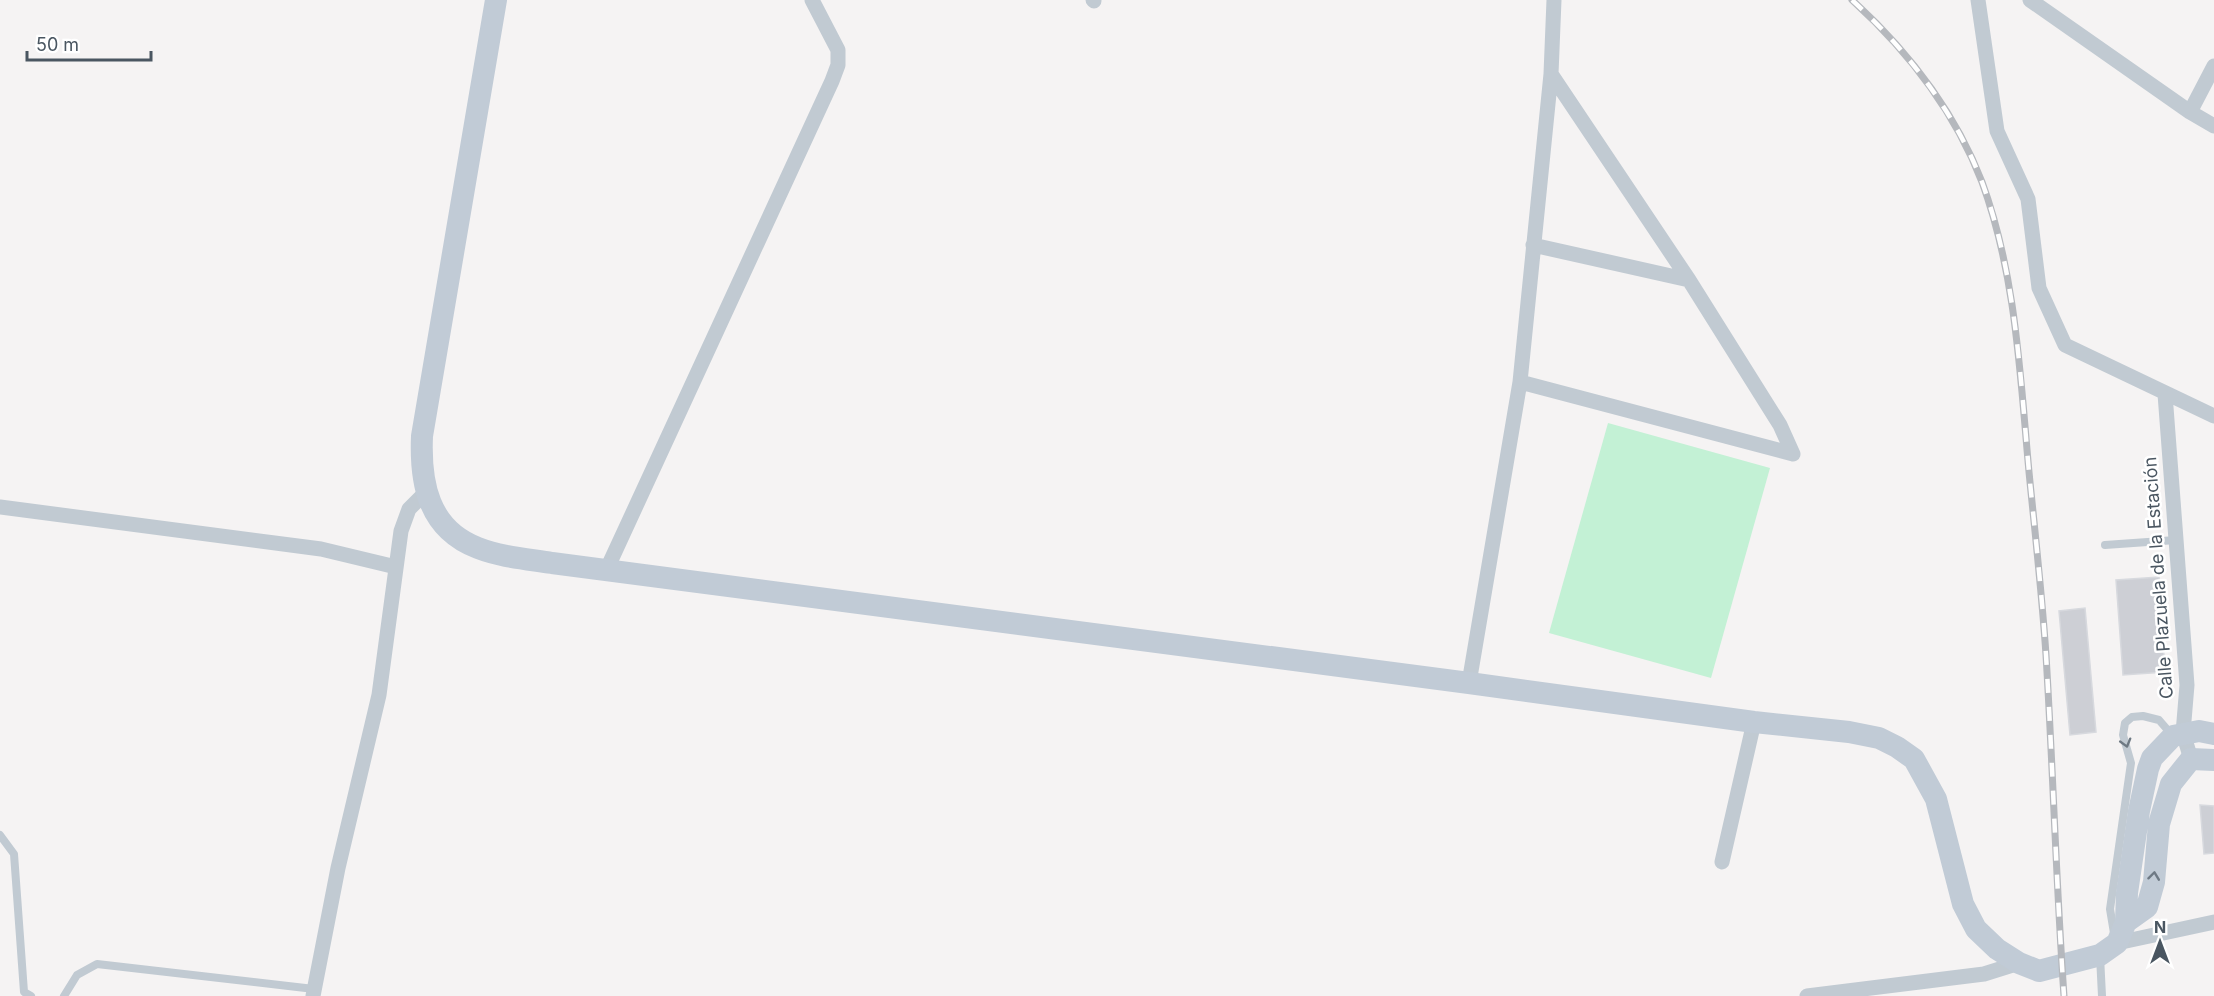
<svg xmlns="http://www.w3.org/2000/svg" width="2214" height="996" font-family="Inter,sans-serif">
  <rect width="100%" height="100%" fill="#f5f3f3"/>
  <path fill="#c3f1d5" d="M1608 423 1770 468 1711 678 1549 633Z"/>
  <path fill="#cdcfd5" stroke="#d7d9de" stroke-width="1.5" d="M2159 577 2165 672 2123 675 2116 580Z
    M2085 608 2096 732 2070 735 2059 611Z
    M2200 805 2214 806V853L2204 854Z"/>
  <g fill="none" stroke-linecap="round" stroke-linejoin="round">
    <path stroke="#c1cad2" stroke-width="8" d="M2105 545 2176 540
      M0 835 14 854 24 992 31 996
      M2114 933 2110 909 2131 763 2123 735 2125 723 2132 717 2143 716 2159 720 2172 735
      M2100 956 2102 996
      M64 996 77 975 97 964 314 989"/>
    <path stroke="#c1cad2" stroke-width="15" d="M1093 0 1094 1
      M1978 0 1997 131 2028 199 2039 288 2065 345 2214 416
      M2030 0 2190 112 2214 126
      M1551 74 1689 280 1780 425 1793 454
      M2190 112 2214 66
      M1533 245 1689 280
      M1520 382 1793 454
      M2165 394 2187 685 2183 733 2191 759
      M0 507 321 549 396 567
      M606 571 832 81 838 65V50L812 0
      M1469 683 1520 382 1551 74 1554 0
      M1722 862 1754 722
      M2117 943 2214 922
      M313 996 338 868 379 695 401 531 409 509 426 492
      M1807 996 1984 974 2019 963"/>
    <path stroke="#c1cbd6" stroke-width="22" d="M496 0 422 436C420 483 428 529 478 548 501 557 527 559 552 563L1469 683 1754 722 1849 732 1879 738 1897 747 1914 759 1936 799 1963 904 1976 929 1997 949 2019 963 2039 971 2100 955 2117 943 2126 922 2127 893 2139 811 2148 769 2152 758 2173 736 2199 731 2214 734
      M2126 922 2147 907 2154 882 2159 824 2171 784 2191 759 2214 760"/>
    <g stroke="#b5b8bd" stroke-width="7">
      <path id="rail" d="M1852 0C1907 50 1955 112 1982 182 2016 275 2020 374 2029 472 2035 533 2042 594 2046 655 2053 769 2056 882 2064 996"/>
    </g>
    <use href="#rail" stroke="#fff" stroke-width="4.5" stroke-dasharray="14" stroke-linecap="butt"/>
  </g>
  <defs><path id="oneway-chevron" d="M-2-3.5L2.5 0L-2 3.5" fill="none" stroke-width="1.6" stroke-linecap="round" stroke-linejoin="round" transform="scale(1.5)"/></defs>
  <use stroke="#6e7983" href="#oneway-chevron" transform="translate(2126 743) rotate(74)"/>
  <use stroke="#6e7984" href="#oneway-chevron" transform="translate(2154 876) rotate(-83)"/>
  <g text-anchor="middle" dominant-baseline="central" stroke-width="5" stroke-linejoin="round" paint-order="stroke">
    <g font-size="18" fill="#4a5661" stroke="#fff">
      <text transform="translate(2158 578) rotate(-94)">Calle Plazuela de la Estación</text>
    </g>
  </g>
  <g transform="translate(2160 942)" stroke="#ffffff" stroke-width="4.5" paint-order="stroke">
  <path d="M0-4.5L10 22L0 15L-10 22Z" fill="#4a5661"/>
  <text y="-9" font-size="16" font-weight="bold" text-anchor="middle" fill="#4a5661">N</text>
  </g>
  <path d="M27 51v9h124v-9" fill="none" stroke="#4a5661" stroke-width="3"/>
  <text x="36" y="51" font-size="18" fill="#4a5661" stroke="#ffffff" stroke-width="4.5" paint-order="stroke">50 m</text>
</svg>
